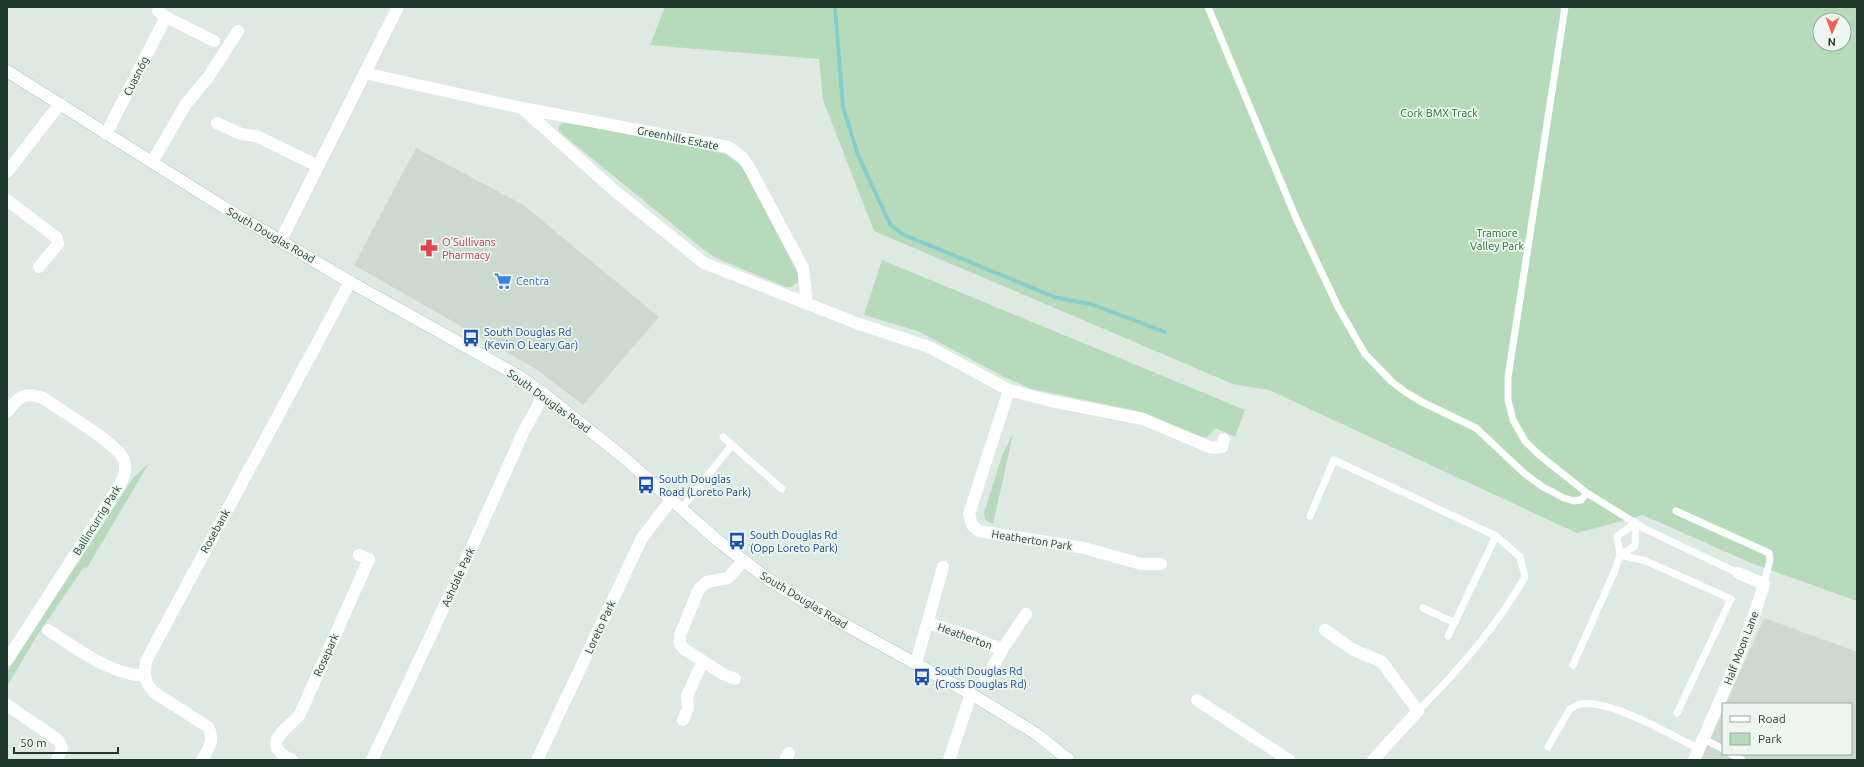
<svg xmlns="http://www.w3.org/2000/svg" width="1864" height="767" font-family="Ubuntu,sans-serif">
  <rect width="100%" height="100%" fill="#dde9e2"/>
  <path fill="#cbd9d0" d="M416 148 522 204 659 317 583 405 536 369 354 265Z
    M1764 618 1857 652V760H1701L1723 711V754H1851V704H1726Z"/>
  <path fill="#b6daba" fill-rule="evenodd" d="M665 7H1857V601L1751 563 1643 515 1577 533 1269 390 1233 384 874 231 823 100 819 59 650 45ZM1820 20H1844V44H1820Z
    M563 123 583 125 726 154 742 166 798 274V282L791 287H786L716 258 703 249 561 133 559 130V126Z
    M882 260 1245 410 1235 437 1216 428 1207 437H1200L1138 411 1032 389 1006 378 918 331 864 315Z
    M1013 434 993 524 985 520 984 513 1003 453Z
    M149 463 87 568 84 567 38 634 7 686V672L133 478Z"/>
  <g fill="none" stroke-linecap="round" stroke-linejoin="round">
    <path stroke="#84cfce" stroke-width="4" d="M835 7 843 107 858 155 890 224 902 234 1057 298 1091 304 1165 332"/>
    <g stroke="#b1c8bc" stroke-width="13">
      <path id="secondary" d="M7 71 225 208 350 282 517 375 544 394 623 457 717 540 766 578 831 617 971 694 1035 733 1069 760"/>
    </g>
    <path stroke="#fff" stroke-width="7" d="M1208 7 1296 218 1338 307 1365 354 1392 382 1407 393 1422 402 1476 428 1525 474 1543 487 1564 498 1574 501 1581 500 1587 493
      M1565 7 1508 377V400L1513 420 1525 441 1538 454 1587 493 1645 529 1738 573
      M723 437 782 489
      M681 509 732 445
      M1676 511 1769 553 1770 560 1764 584
      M1310 516 1334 460 1496 536 1520 557 1525 577C1497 626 1458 671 1418 711
      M1636 523 1635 546 1620 555 1617 536Z
      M1423 608 1455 623
      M1448 636 1496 536
      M1573 665 1615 570 1620 555 1646 561 1731 599 1677 713
      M1704 739 1723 749
      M1548 747 1570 709C1577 704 1585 702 1594 704 1624 708 1670 734 1699 749
      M1731 754 1742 760"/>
    <path stroke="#fff" stroke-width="12" d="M158 11 166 17 214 41
      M364 73 522 108 728 147 742 157 748 165 803 268 807 303
      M522 108 616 192 704 263 859 324 929 347 1009 390 1051 401 1143 419 1212 448 1222 447 1224 439
      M217 123 241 134 256 136 318 166
      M106 134 166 17
      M152 162 186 104 209 76 238 31
      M7 172 60 104
      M7 200 57 238 58 244 39 267
      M281 240 398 7
      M1009 390 969 514 972 525 979 531 1084 548 1141 564H1161
      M7 412C19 397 23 391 43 398 60 410 115 442 123 458 128 467 124 476 120 485L7 660
      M927 623 970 636 1002 650
      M48 630C76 648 110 674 144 676
      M1325 630 1352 649 1382 662 1418 711 1373 760
      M916 663 943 567
      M735 679 723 674 684 649 680 644V635L699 589 707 582 728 578 743 561
      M986 679 1002 650 1026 614
      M1197 700 1289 760
      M7 705 58 740 62 748 57 760
      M683 720 688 708 687 696 703 661
      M202 760C209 748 215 740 208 727L155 693C144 683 144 675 146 661L350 282
      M292 760C257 743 289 729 300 714L369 559 359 555
      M372 760 461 571 523 433 544 394
      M537 760 642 538 671 500
      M785 760 789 753
      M949 760 971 694
      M1694 760C1719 702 1746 645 1764 584L1738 573"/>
    <use href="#secondary" stroke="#fff" stroke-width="12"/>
  </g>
  <defs>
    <g id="pharmacy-bare" transform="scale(1.38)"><path d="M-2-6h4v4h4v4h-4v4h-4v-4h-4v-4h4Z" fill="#e0444e" stroke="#edf6f0" stroke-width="2.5" paint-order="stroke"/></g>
    <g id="supermarket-bare" transform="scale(1.38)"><path d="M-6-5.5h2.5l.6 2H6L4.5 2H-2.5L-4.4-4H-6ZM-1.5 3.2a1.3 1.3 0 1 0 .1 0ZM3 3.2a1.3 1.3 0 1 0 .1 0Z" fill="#3f7fe0" stroke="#edf6f0" stroke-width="2.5" paint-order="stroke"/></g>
    <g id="bus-bare" transform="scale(1.38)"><path d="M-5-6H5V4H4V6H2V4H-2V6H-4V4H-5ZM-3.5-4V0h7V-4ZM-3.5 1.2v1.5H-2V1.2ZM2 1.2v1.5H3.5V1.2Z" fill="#1a4fb4" stroke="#edf6f0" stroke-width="2.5" paint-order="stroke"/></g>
  </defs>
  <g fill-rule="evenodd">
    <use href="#pharmacy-bare" x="429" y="248"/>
    <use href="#supermarket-bare" x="503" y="281"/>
    <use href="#bus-bare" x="471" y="338"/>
    <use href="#bus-bare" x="646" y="485"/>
    <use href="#bus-bare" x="737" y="541"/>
    <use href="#bus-bare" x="922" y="677"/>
  </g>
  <g text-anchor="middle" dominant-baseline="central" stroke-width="3.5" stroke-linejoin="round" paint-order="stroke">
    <g font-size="11" fill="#1f382d" stroke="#edf6f0">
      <text transform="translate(136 76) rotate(-63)">Cuasnóg</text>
      <text transform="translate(678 138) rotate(11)">Greenhills Estate</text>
      <text transform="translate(271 235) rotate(30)">South Douglas Road</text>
      <text transform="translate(549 401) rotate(36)">South Douglas Road</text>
      <text transform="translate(97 520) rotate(-58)">Ballincurrig Park</text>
      <text transform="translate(215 531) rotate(-61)">Rosebank</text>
      <text transform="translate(1032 540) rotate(9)">Heatherton Park</text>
      <text transform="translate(458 577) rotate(-65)">Ashdale Park</text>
      <text transform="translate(804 600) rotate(31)">South Douglas Road</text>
      <text transform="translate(600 627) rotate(-65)">Loreto Park</text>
      <text transform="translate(965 636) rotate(20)">Heatherton</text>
      <text transform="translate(1741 648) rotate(-69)">Half Moon Lane</text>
      <text transform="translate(326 655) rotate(-66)">Rosepark</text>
    </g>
    <g font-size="11" fill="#2a6e39" stroke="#edf6f0">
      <text x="1439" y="113">Cork BMX Track</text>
      <text x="1497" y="233">Tramore<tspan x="1497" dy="13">Valley Park</tspan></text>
    </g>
    <g font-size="11" fill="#be3a42" stroke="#edf6f0" text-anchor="start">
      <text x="442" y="242">O'Sullivans<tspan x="442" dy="13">Pharmacy</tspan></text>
    </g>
    <g font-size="11" fill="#366cbe" stroke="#edf6f0" text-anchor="start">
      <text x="516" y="281">Centra</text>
    </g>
    <g font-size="11" fill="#164399" stroke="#edf6f0" text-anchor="start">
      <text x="484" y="332">South Douglas Rd<tspan x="484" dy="13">(Kevin O Leary Gar)</tspan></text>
      <text x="659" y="479">South Douglas<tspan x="659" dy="13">Road (Loreto Park)</tspan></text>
      <text x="750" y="535">South Douglas Rd<tspan x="750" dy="13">(Opp Loreto Park)</tspan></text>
      <text x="935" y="671">South Douglas Rd<tspan x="935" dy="13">(Cross Douglas Rd)</tspan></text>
    </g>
  </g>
  <rect width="1864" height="767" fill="none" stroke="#1f382d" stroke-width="16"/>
  <rect x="1722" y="703" width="130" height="52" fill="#edf6f0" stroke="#9baaa2"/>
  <rect x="1730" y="716" width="20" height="6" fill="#ffffff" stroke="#9baaa2"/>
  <text x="1758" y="723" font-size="12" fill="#1f382d">Road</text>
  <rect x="1730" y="733" width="20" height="12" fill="#b6daba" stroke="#9baaa2"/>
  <text x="1758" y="743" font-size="12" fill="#1f382d">Park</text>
  <g transform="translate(1832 32) rotate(182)"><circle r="19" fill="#edf6f0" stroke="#9baaa2"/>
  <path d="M0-3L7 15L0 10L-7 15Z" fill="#f06154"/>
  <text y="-6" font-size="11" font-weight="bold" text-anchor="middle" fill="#1f382d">N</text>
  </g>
  <path d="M14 747v6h104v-6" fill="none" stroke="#1f382d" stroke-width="2"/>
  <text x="20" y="747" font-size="12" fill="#1f382d" stroke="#edf6f0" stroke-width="3" paint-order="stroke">50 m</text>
</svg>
